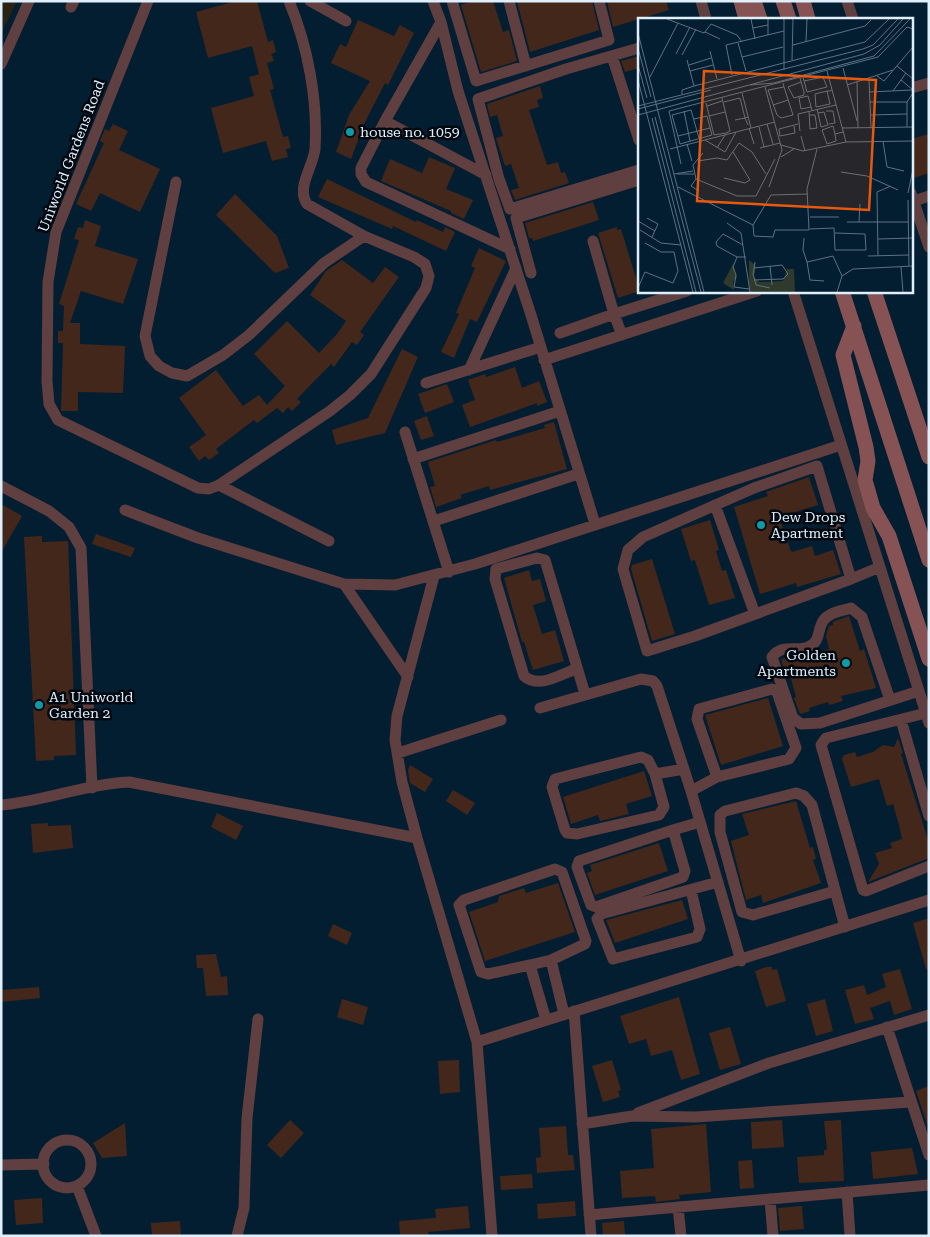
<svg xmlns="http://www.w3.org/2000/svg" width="930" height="1237" font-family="'Roboto Serif',serif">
  <rect width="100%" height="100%" fill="#041e31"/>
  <path fill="#292212" d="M1 1H17L1 34Z"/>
  <path fill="#43271b" d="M236 1H257L268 42 273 40 276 52 271 54 274 61 267 63 274 89 270 90 283 137 288 136 291 148 286 149 288 157 272 161 266 141 223 153 211 108 254 96 249 77 259 74 252 46 208 58 196 12Z
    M473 1H493L503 32 509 30 517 61 481 72 461 5Z
    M517 1H592L599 30 530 52Z
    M607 1H666L669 10 613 27Z
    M358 20 394 36 400 25 414 33 388 85 385 83 365 122 351 159 336 152 349 115 370 81 331 63 340 44 346 47Z
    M639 56V68L625 72 621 61Z
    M540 86 543 98 537 100 539 107 529 110 547 165 558 162 561 173 565 172 569 183 515 200 511 190 519 188 511 164 505 166 496 138 503 136 497 115 490 117 487 104Z
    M113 124 128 131 119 150 160 169 140 212 100 193 91 211 76 204 104 143 100 141 105 129 109 131Z
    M929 134V173L911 179V139Z
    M429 157 455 168 446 189 473 200 464 219 451 213V211L381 181 390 159 422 173Z
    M327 179 416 222 417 220 443 232 445 227 455 232 446 251 393 226 392 229 318 197Z
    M235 194 277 236 289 268 275 273 216 215Z
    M593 202 599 220 533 241 532 238H529L525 223Z
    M85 220 101 226 95 246 138 259 123 304 81 291 70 323H80V344L125 346 123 393 78 392V411H61L63 343H58V331H63L64 306 59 304 79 240 74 239 78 227 83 228Z
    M617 227V230L621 229 640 291 618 298 598 233Z
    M479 248 506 261 477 322 470 319 454 358 441 352 459 314 456 313 475 268 471 266Z
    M342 260 373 283 385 267 399 277 360 332 364 335 357 345 352 342 334 367 331 364 297 399 301 402 292 411 288 407 283 413 277 408 257 423 254 420 216 449 219 453 209 460 205 456 199 461 189 447 206 435 179 398 216 370 243 406 259 395 267 405 285 386 254 354 287 321 319 353 337 334 346 321 310 295 326 271Z
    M402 349 418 357 385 433 336 445 332 430 368 418Z
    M515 367 522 388 539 381 547 402 537 406V403L470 427 462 405 475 400 468 380 485 374 486 377Z
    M447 384 454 402 425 413 418 394Z
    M427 416 434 436 421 440 414 421Z
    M554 422 567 469 490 490 489 486 460 495 462 498 436 507 430 487 435 486 428 462 496 440 497 442 545 428 544 425Z
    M809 477 818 505 779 517 790 549 792 552 812 546 815 556 833 550 841 574 797 587 796 583 760 594 734 507 768 496 766 492Z
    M1 504 22 516 1 553Z
    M710 520 719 550 716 551 722 571 726 570 735 598 709 605 695 560 691 561 681 529Z
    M96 534 135 548 131 557 92 544Z
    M42 536V542L68 541 76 755 54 756V760L36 761 24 537Z
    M652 559 675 634 652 641 631 569 632 565Z
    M529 570 532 581 540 579 546 601 533 605 542 634 555 630 564 661 533 670 524 642H522L504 578Z
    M849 616 860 651 864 649 876 688 841 696 843 701 829 705 828 702 809 708 810 711 800 714 794 698 796 697 789 671 785 672 781 659 797 656 799 662 820 656 819 652 829 649 826 636 829 626 833 625V622L835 621Z
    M768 698 783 746 721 765 705 715Z
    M898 738 903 753 901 754 929 843V858L868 882 879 864 875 853 892 848 890 843 902 839 899 825 893 804 887 806 879 779 851 787 842 759 844 755 855 752 857 757 873 752 883 745 894 747Z
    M410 765 433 779 425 792 410 783 408 770Z
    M644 771 652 796 626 804 629 814 600 821 598 815 571 824 563 797Z
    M453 790 475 803 467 815 446 801Z
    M796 801 810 848 813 847 816 859 813 860 821 883 763 903 761 895 746 900 731 841 749 835 742 814Z
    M217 813 243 826 236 840 211 827Z
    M48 823V826L71 825 73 848 33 853 31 824Z
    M659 843 668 871 595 895 587 873 592 871 590 865Z
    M558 883 575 932 485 961 469 912 498 902 499 896 524 888 526 893Z
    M682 900 688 919 615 943 606 920Z
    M929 918V968L926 969 913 923Z
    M333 924 352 933 347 945 328 936Z
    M216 954 221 977 227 976 228 995 206 996 203 968H197L196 955Z
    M766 967H772V970L777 969 786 1001 766 1007 755 971Z
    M900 969 912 1009 894 1015 890 1001 870 1008 874 1019 855 1024 845 990 864 985 867 995 886 987 882 974Z
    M39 987 40 998 1 1002V990Z
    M679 997 700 1074 681 1080 672 1050 651 1056 646 1039 629 1044 620 1016Z
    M342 999 368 1007 363 1025 337 1017Z
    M825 999 833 1031 816 1036 807 1004Z
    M730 1027 741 1064 720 1070 709 1033Z
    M459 1060 460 1092 440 1094 438 1061Z
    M612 1060 621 1090 618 1091 620 1097 603 1102 592 1066Z
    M929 1086V1130L916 1091Z
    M290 1120 304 1133 281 1158 267 1145Z
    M782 1120 784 1147 752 1149 751 1122Z
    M841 1120 844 1181 799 1183 797 1157 824 1155V1150H827L824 1121Z
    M125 1123 127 1156 102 1158 93 1143Z
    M706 1124 711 1192 679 1195 680 1199 656 1202 655 1196 622 1198 620 1171 654 1168 651 1129Z
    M566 1126 568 1155H573L575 1170 537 1173 536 1158 541 1157 539 1128Z
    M912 1148 918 1174 873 1179 871 1152Z
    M752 1160 754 1188 740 1189 738 1161Z
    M532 1174 533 1188 501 1190 500 1176Z
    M42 1198 43 1223 16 1225 14 1200Z
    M575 1201 576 1216 538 1219 537 1204Z
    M468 1206 470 1228 428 1232 429 1236H400L399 1221 436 1218 435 1209Z
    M802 1206 804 1229 780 1231 778 1208Z
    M180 1221 181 1236H152L151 1223Z
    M624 1221 625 1236H603L602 1223Z"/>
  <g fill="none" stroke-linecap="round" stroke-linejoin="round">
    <path stroke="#603f40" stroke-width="11" d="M148 1 56 232 48 282 47 381 49 404 58 420 198 488 209 489 219 485 330 411 350 395 371 374 426 288 429 276 425 264 414 257 364 236 307 204C296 188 313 167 315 149 318 101 308 46 289 1
      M310 1 346 21
      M433 1 441 22 458 91 531 315 595 524
      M452 1 476 81 609 40 599 1
      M509 1 526 66
      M701 1 706 19
      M847 1 853 19
      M71 7 74 1
      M441 22 385 121 361 168V174L366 182 510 249
      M639 48 566 69 478 99 499 179 510 209 639 170
      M612 56 639 140
      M1 64 29 1
      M911 88 929 83
      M385 121 486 175
      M176 182 145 336 150 356 159 366 172 373 187 376 223 355 249 335 324 263 364 236
      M911 193 929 247
      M914 201 929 196
      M531 273 516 218 639 180
      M793 291 929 723
      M560 333 614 314 593 241
      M622 335 614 314 687 291
      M544 360 757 291
      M469 370 516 268
      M426 383 541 347
      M405 432 449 572
      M413 459 560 411
      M219 485 329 541
      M1 486 49 511 69 527 81 548 92 788
      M715 505 755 614
      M125 510 198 538 344 584 395 585 475 564 841 445
      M434 521 578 474
      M434 576 397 716 395 740 402 782 417 838 477 1042 492 1236
      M851 579 695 636 647 651 623 569 628 550 643 537 754 488 817 466 851 579 880 567
      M344 584 408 677
      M576 669C559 675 539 689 524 676L495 579 496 569 537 558 545 560 585 694
      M890 700 862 617 851 608C842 611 829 612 823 621 817 630 821 642 808 647 796 652 782 643 772 657L793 718 801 724 820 723 919 691
      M540 708 641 679 653 681 657 686 691 791 741 961
      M926 713 826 738 821 745 863 890 866 891 929 866
      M901 720 929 816
      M398 753 501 720
      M655 774 664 807 659 815 577 834 567 833 565 830 552 787 555 779 641 757 648 760 655 774 684 769
      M691 791 717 777 789 759 796 748 777 692 772 689 699 709 697 719 717 777
      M1 805C44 801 86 784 129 782L417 838
      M673 830 579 861 577 867 591 905 596 907 683 877 685 871 673 830 700 822
      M691 890 700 929 697 937 613 959 597 919 601 914 718 882
      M835 891 753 915 742 912 720 832V815L725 811 796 793 804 796 812 805C823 846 834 887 845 927
      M551 960 564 1014
      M530 965 551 960 585 944 586 941 562 872 555 869 464 900 459 905 481 972 488 974 530 965 546 1020
      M574 1011 591 1236
      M887 1027 929 1155
      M477 1042 929 900
      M638 1113 769 1063 929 1015
      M582 1124 632 1116 696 1117 910 1102
      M43 1164a24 24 0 1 1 48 0a24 24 0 1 1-48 0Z
      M1 1165 44 1164
      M77 1186 96 1236
      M847 1192 850 1236
      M770 1199 773 1236
      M678 1207 681 1236
      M589 1215 929 1185
      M237 1236 244 1208 247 1118 258 1019"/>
    <path stroke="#865253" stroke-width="15" d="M741 1 746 19
      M754 1 760 19
      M783 1 789 19
      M803 1 808 19
      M842 291 929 560
      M874 291 929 457
      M854 326 843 355 866 447 868 461 865 480 873 508 889 536 929 659"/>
  </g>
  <g fill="#0f9aa8" stroke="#01080f" stroke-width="2">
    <circle cx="350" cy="132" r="5"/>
    <circle cx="761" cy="525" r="5"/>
    <circle cx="846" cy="663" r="5"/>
    <circle cx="39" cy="705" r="5"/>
  </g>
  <g text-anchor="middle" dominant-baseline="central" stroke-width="5" stroke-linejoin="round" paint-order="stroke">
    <g font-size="14" fill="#dfeffc" stroke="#01080f" text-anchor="start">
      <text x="360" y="132">house no. 1059</text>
      <text x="771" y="517">Dew Drops<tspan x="771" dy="16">Apartment</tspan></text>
      <text x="836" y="655" text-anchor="end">Golden<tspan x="836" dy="16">Apartments</tspan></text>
      <text x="49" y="697">A1 Uniworld<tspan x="49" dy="16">Garden 2</tspan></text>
    </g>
    <g font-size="14" fill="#dfeffc" stroke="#01080f">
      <text transform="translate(71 156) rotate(-69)">Uniworld Gardens Road</text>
    </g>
  </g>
  <g transform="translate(638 18)">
    <rect width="275" height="275" fill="#041e31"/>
    <path d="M111 242 118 248 116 259 121 264 145 263 149 251H156L157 274H111ZM95 246 99 260 95 263 96 272 85 265Z" fill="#2f3a2c"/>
    <path fill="none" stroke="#5c7282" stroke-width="1" d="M29 1 66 15 73 6 99 17 104 24M113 1 117 21M130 1V17M115 10 130 7M67 14 82 21M0 15 66 274M168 24 169 1M100 25 108 53M155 27 227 8 233 2M0 30 13 79M72 33 79 61M38 36 52 9M44 37 58 11M104 39 145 29M49 42 56 68M154 42 155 1M0 47 9 80M51 47 73 40M259 48 275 61M205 50 219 103M146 52V1M52 53 75 47M189 53 208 124M94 57 88 27 146 13M239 58 246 63 275 29M12 59 40 5M165 59 169 74 189 69 185 59M162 60 166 74V77L156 80 150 69 163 64M231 61 233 109M0 62 55 274M263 62 275 72M166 63 185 59M219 64 220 110M145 65 146 69 130 72 139 97 143 100 155 97 146 69M112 67 136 65 236 38 272 1M209 67 255 52M127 69 144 132 131 169M189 73 192 86 178 89 177 76 189 73H192L194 72M255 73 268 55M231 74 274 72M104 75 113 110M44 76V72L56 68 227 24 251 1M86 84 102 80 107 100 110 99M232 84H269M68 85 76 117 88 115 92 113 84 80M135 87 150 82M0 88 225 31 235 27 260 1M69 88 84 83M173 89 163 91 161 80 170 78 174 92M0 91 73 72M179 91 180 95 186 94 190 107 183 109 180 95M53 92 34 97 42 126 74 117 69 98 56 101M53 92 61 120M46 93 52 123M171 93 172 111 179 110 177 97H172M188 93H195L197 105 191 106M0 97 226 36 242 27 265 1M233 97 269 96M71 98 87 94M17 99 63 274M14 100 58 274M97 102 107 100 110 107M129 106 135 126M156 108 157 115 142 118 141 111 160 106M121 109 126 129M269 109V84L275 75M111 110 116 126M204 110 275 109M162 113 160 96 198 87M197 116 195 108 184 112 189 126 198 123 197 116 205 114M40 118 72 110M163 118 167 133M67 122 87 134 98 114M245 123 249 149 266 153M49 126 54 143M143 127 165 133 208 124 275 123M79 130 87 117M122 130 142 125M32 131 137 104M65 135 55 147 58 161 99 178H118L137 141M143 139 156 131M60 143 79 140 89 142 101 125 114 134 128 156M43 146 31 93 240 39 269 9 275 11M203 154 229 158 260 172M36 156 55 153M39 156H56M86 160 107 165 112 162 95 134M58 161 53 168 61 173M40 169 115 207 116 218 135 219 137 212H171L169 171 179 131M270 175 275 151M270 182 271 248M172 199H201M9 200 20 206 14 219M0 203 17 213M209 204H270M221 204 222 186M89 205 103 215 112 274M115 207 133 177 170 176M172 211 196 210 197 232H228L227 216 197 215M2 212 23 225 43 227M166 220 165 232 169 244M240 221 275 220M105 227 85 216 78 224 79 228 99 239H108M230 238 271 237M240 238 239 174 253 168M99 239 95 249 98 257 96 269 111 271M117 244 115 256 118 267 132 270M132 248 134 267M263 249 265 274M116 250 144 247 150 256 145 261 116 262M186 263 172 262 169 244 195 238 204 258M0 270 7 254 35 265 40 253 36 234H23L7 225M199 274 204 258 215 251 275 248"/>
    <path fill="#e8590c" fill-opacity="0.15" stroke="#e8590c" stroke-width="2.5" d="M66 53 238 62 231 192 59 183Z"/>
    <rect width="275" height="275" fill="none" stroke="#dfeffc" stroke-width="2.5"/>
  </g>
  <rect width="930" height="1237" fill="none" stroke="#dfeffc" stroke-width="5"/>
</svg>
